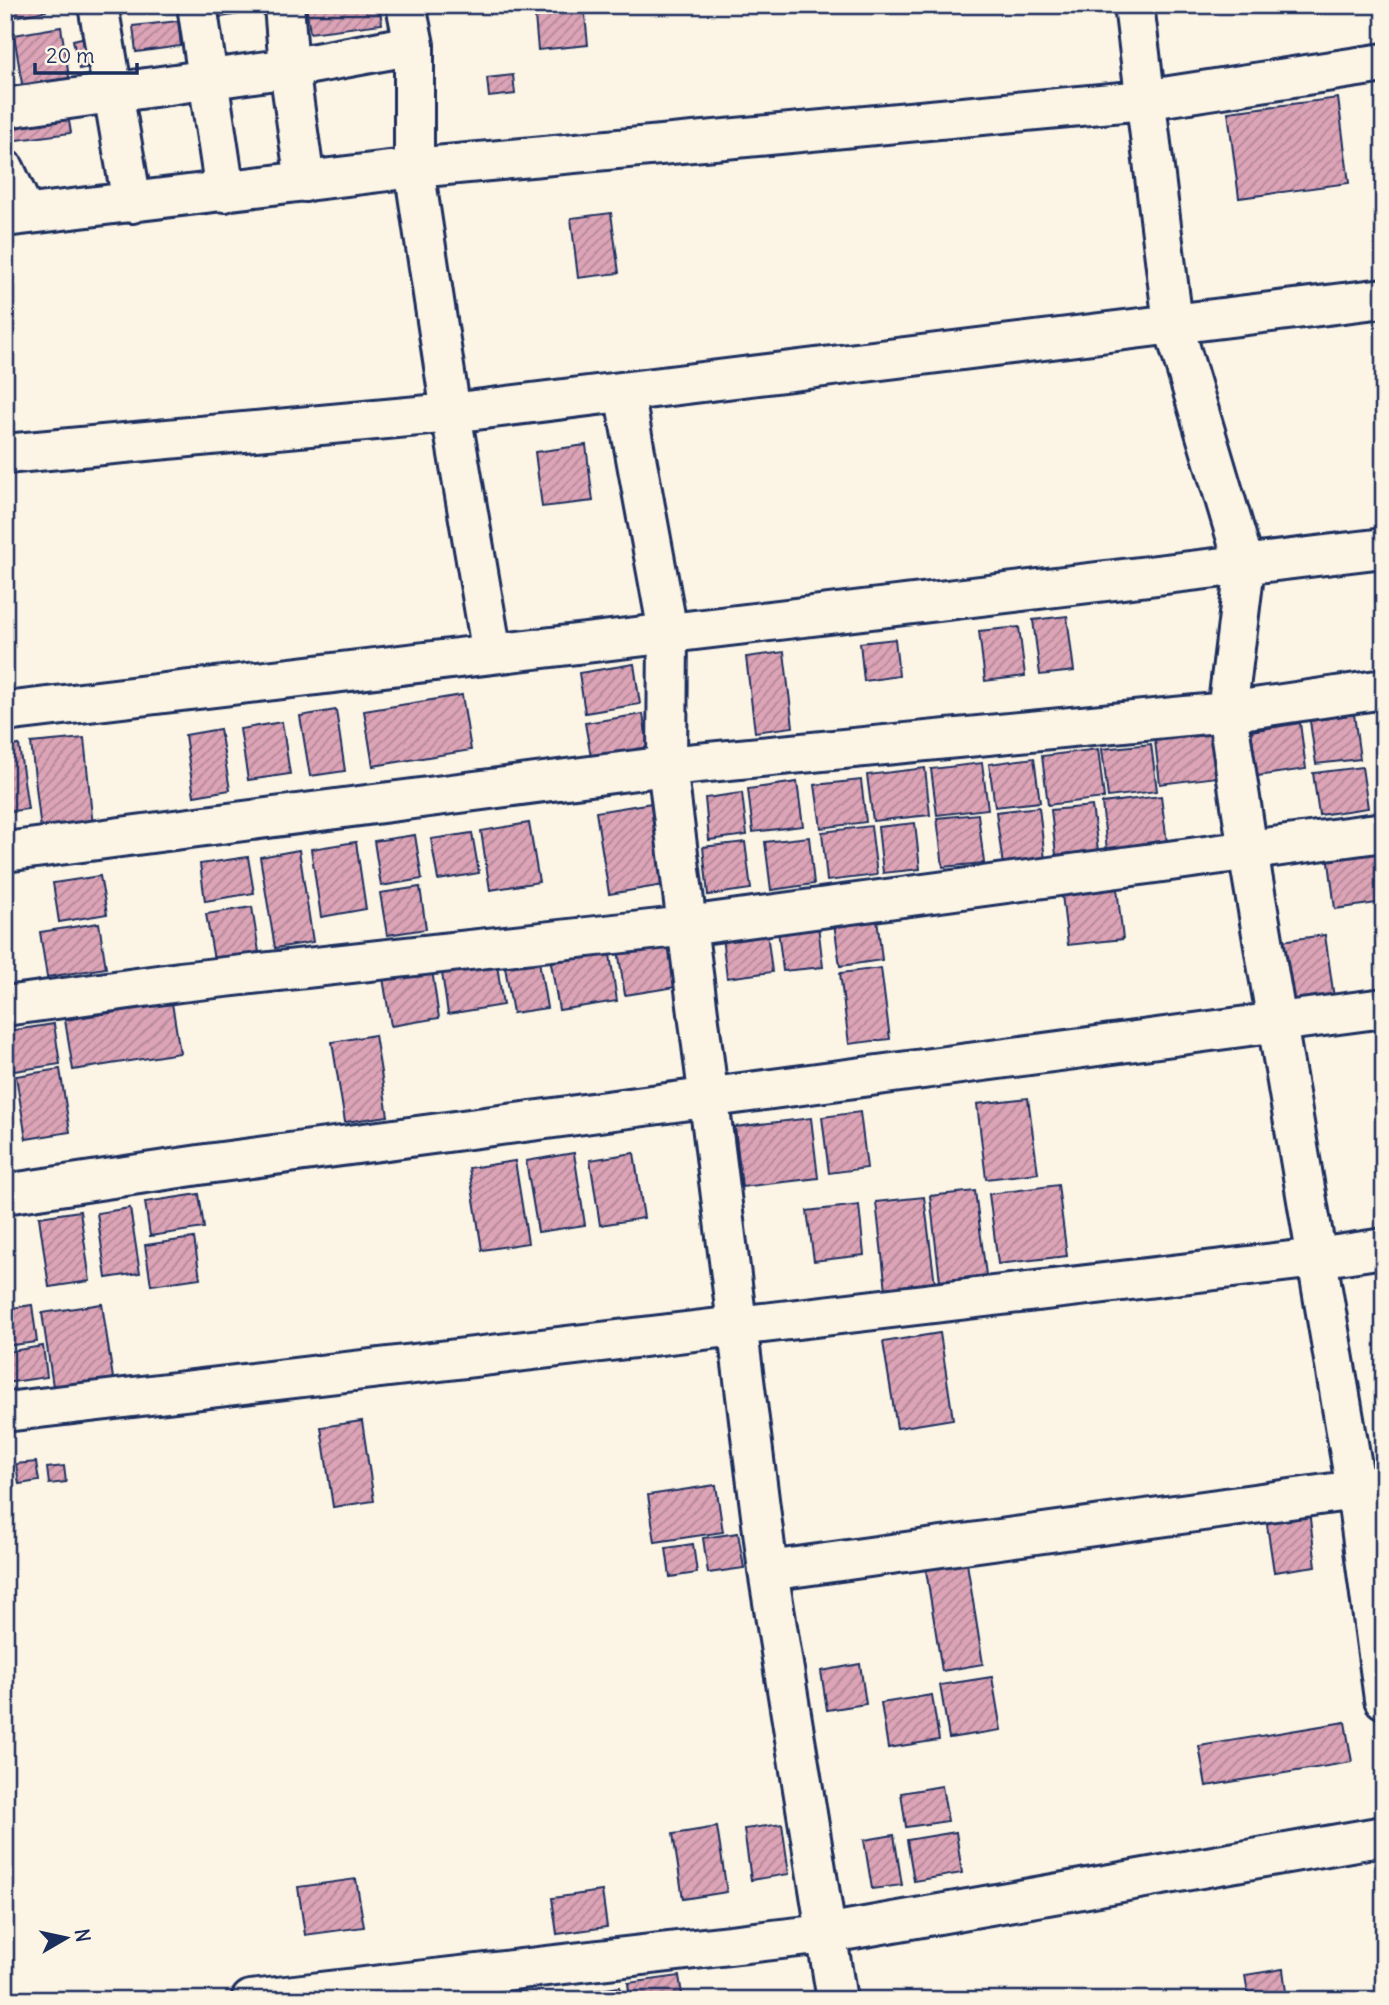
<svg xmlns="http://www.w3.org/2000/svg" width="1389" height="2005" font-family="Delius,sans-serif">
  <defs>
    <pattern id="building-hatch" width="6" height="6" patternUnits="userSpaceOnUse" patternTransform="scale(1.75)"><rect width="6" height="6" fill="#dca4b6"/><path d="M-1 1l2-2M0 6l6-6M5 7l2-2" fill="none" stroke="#b28697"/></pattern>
  </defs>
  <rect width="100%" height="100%" fill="#fcf5e5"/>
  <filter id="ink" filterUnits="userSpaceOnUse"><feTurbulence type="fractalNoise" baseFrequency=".0143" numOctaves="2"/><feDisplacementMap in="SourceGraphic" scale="14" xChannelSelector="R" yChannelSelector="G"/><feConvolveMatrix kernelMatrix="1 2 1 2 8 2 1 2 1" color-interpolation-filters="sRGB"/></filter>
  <g filter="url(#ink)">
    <path fill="url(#building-hatch)" stroke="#1b2f5e" stroke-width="2" d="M6 5H45L46 11 8 18Z
      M213 5H250L251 12 215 18Z
      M306 5H379L382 24 310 33Z
      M534 5H584L588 45 538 50Z
      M178 21 181 46 136 52 133 26Z
      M61 27 70 83 23 90 14 35Z
      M94 35 100 65 79 69 73 40Z
      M513 75 515 94 489 97 487 78Z
      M1338 98 1349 183 1239 198 1228 112Z
      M68 115 71 133 10 141 7 122Z
      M611 213 619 273 578 278 571 218Z
      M586 445 593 501 542 507 535 452Z
      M1067 616 1074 671 1040 675 1033 620Z
      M1019 627 1025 676 985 681 979 631Z
      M895 639 899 676 864 681 860 643Z
      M784 652 793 727 755 732 746 657Z
      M634 664 640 704 585 713 579 673Z
      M462 695 471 750 373 766 364 711Z
      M336 710 345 771 310 776 300 716Z
      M643 714 649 754 592 763 585 723Z
      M1354 714 1360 759 1316 764 1310 721Z
      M282 722 290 774 248 780 240 729Z
      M1300 723 1306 769 1257 776 1251 731Z
      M220 729 230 790 194 796 185 735Z
      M1213 734 1218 777 1160 784 1155 741Z
      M84 738 93 826 41 831 31 743Z
      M1151 744 1157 791 1108 797 1102 749Z
      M19 745 28 809 5 812V747Z
      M1098 749 1104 798 1048 805 1042 756Z
      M1034 758 1040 802 995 807 989 764Z
      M982 763 988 809 937 815 931 769Z
      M1384 764V810L1378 765Z
      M1362 767 1368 808 1319 815 1313 773Z
      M925 768 930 815 873 821 867 775Z
      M861 780 866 822 821 828 815 785Z
      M797 782 803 826 753 832 748 789Z
      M742 793 747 835 709 840 705 798Z
      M1161 796 1167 843 1107 851 1102 803Z
      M652 803 664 885 609 894 596 812Z
      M1092 806 1098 850 1056 855 1051 810Z
      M1039 807 1045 860 1003 866 996 812Z
      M978 814 984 863 943 867 937 818Z
      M529 823 539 882 490 890 481 831Z
      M915 823 920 869 883 873 878 827Z
      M871 826 877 875 827 881 822 832Z
      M472 833 479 873 438 880 431 839Z
      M415 835 422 879 381 886 374 841Z
      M809 837 814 884 771 890 765 842Z
      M356 842 366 909 321 917 311 849Z
      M745 842 751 889 708 895 703 847Z
      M299 850 313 942 275 948 260 857Z
      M1384 851V902L1335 909 1328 854Z
      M248 857 254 893 205 901 200 864Z
      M100 876 107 914 59 922 53 883Z
      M420 887 426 929 387 935 380 893Z
      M1117 888 1123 939 1068 945 1062 895Z
      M252 907 259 952 214 960 206 914Z
      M877 918 882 960 840 966 834 923Z
      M99 923 106 968 47 977 40 932Z
      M818 925 823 967 783 971 778 930Z
      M767 932 772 972 727 978 722 937Z
      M1325 935 1334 998 1290 1005 1281 941Z
      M674 941 682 986 625 995 618 950Z
      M609 948 617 1001 559 1010 550 957Z
      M539 961 547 1008 513 1013 505 967Z
      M497 965 503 1005 448 1014 442 973Z
      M881 968 890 1039 849 1044 840 973Z
      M432 970 439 1018 391 1026 383 978Z
      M172 1003 180 1053 73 1070 65 1020Z
      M54 1024 60 1064 14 1071 8 1031Z
      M375 1035 388 1116 345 1122 332 1042Z
      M60 1069 70 1132 26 1139 16 1076Z
      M1028 1098 1038 1173 986 1179 977 1104Z
      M860 1112 867 1168 829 1173 822 1117Z
      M811 1118 818 1178 742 1187 735 1127Z
      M574 1153 585 1225 538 1232 526 1161Z
      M634 1153 644 1218 600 1225 590 1160Z
      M515 1161 528 1243 482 1250 469 1168Z
      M1058 1185 1067 1256 998 1264 989 1194Z
      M975 1191 986 1275 940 1281 930 1196Z
      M199 1194 204 1228 150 1236 145 1202Z
      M924 1197 935 1284 886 1290 876 1202Z
      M859 1205 864 1255 814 1261 807 1211Z
      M130 1208 140 1273 106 1278 97 1213Z
      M80 1211 90 1281 49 1287 39 1217Z
      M194 1238 200 1278 151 1285 145 1245Z
      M102 1304 114 1385 54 1393 42 1313Z
      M32 1305 37 1342 5 1346V1309Z
      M940 1333 953 1419 897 1428 883 1342Z
      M43 1346 47 1377 5 1383V1352Z
      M362 1421 374 1501 333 1507 321 1427Z
      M36 1462 39 1481 19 1484 16 1464Z
      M64 1466 66 1482 49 1484 47 1468Z
      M716 1485 723 1532 655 1542 648 1495Z
      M1309 1511 1316 1566 1274 1572 1266 1518Z
      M738 1533 744 1568 708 1573 703 1538Z
      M693 1544 697 1573 670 1577 666 1548Z
      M966 1557 983 1664 942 1671 925 1564Z
      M860 1664 866 1704 827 1710 821 1671Z
      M992 1677 1001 1730 949 1738 940 1685Z
      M932 1695 939 1740 888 1748 881 1703Z
      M1345 1722 1352 1762 1206 1786 1199 1746Z
      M942 1786 948 1821 906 1827 901 1793Z
      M782 1824 789 1874 751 1880 744 1829Z
      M717 1827 727 1892 683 1899 673 1834Z
      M956 1832 962 1873 914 1881 907 1840Z
      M894 1835 902 1885 872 1889 864 1840Z
      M356 1879 364 1927 305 1935 298 1887Z
      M602 1891 607 1927 557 1934 552 1898Z
      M1283 1969 1287 2000H1249L1245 1975Z
      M679 1976 683 2000H630L628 1983Z
      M620 1987 622 2000H574L573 1994Z"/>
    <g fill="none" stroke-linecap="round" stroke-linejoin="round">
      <g stroke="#1b2f5e" stroke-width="44">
        <path id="minor" d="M98 5 132 203
          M197 5 225 192
          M284 5 289 68 305 182
          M406 5 414 45V168L451 413 492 654
          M1134 5 1173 324 1245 566 1227 712 1248 851 1356 1490 1384 1699
          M5 108 289 68 414 45
          M5 170 25 214
          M5 217 414 168 1144 100 1384 63
          M624 392 668 632 667 766 768 1571 837 2000
          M5 454 451 413 1384 298
          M5 712 1384 548
          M5 852 667 766 1227 712 1384 689
          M5 1006 180 982 687 926 1384 832
          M5 1194 206 1164 1384 1008
          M5 1412 1317 1258 1384 1248
          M768 1571 1384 1486
          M251 2000 825 1934 1384 1836"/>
      </g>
      <use href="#minor" stroke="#fcf5e5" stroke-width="38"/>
    </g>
  </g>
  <rect width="1389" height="2005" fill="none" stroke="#fcf5e5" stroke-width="28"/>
  <rect x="14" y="14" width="1361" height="1977" fill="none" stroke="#1b2f5e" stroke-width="2.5" filter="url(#ink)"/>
  <g transform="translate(66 1938) rotate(81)" stroke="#fcf5e5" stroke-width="5" paint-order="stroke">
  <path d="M0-5L12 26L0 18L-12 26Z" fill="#1b2f5e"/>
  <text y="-10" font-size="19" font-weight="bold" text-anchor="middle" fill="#1b2f5e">N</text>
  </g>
  <path d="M35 63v10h102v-10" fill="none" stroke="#1b2f5e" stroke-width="3.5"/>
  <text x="46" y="63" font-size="21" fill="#1b2f5e" stroke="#fcf5e5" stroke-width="5" paint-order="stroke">20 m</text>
</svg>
